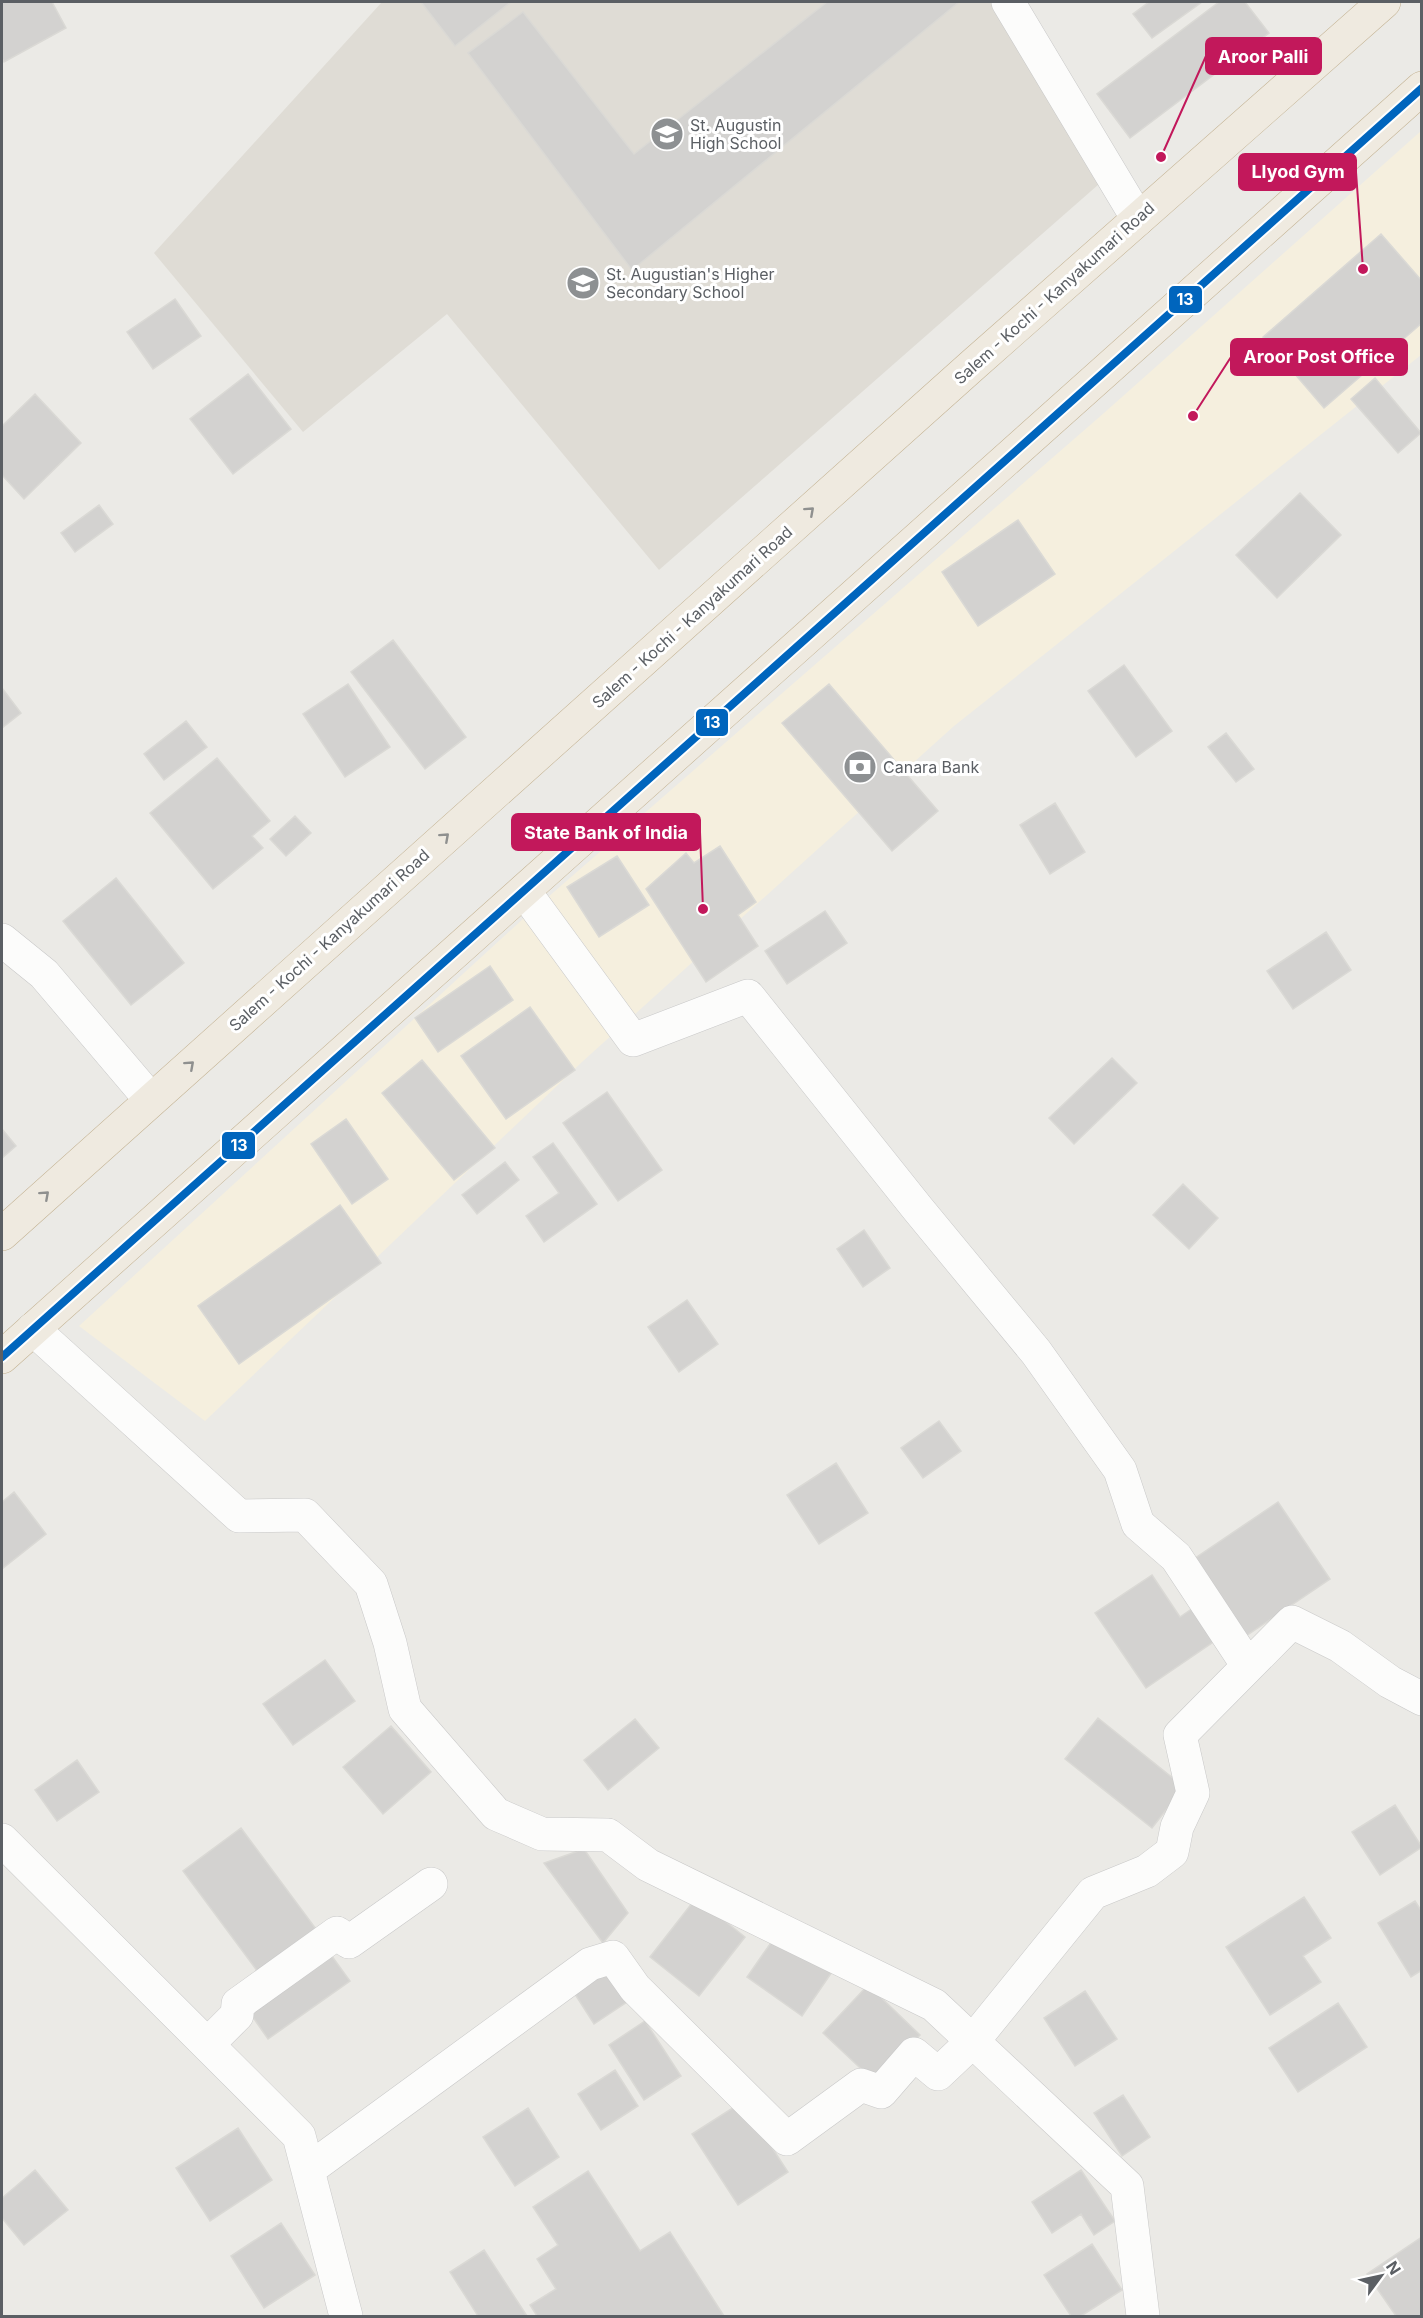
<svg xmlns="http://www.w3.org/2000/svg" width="1423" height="2318" font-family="Inter,sans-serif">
  <rect width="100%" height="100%" fill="#ebeae6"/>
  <path fill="#f5efde" d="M1421 131V355L954 726 582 1062 205 1421 79 1326 524 918 1104 413Z"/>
  <path fill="#dfdcd5" d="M382 2H1010L1123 163 659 570 447 314 303 432 154 253Z"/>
  <path fill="#d3d2d0" stroke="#dad9d5" stroke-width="1.5" d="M2 2H52L66 28 4 62 2 58Z
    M421 2H511L455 46Z
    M827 2H959L632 270 468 53 523 12 634 154Z
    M1149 2H1202L1152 38 1133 14Z
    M1219 2H1245L1269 33 1130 138 1097 94Z
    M1381 234 1422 281V323L1324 408 1263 337Z
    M175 299 201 336 153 369 127 332Z
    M248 374 291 429 233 474 190 419Z
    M1375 378 1421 433 1398 453 1351 399Z
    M35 394 81 443 24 499 2 475V426Z
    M1300 493 1341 535 1277 598 1236 555Z
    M99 505 113 524 75 552 61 533Z
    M1018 520 1055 574 978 626 942 572Z
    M393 640 466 737 425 769 351 672Z
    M1124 665 1172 731 1136 757 1088 691Z
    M348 684 390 747 345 777 303 714Z
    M829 684 938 811 892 851 782 723Z
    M2 688 21 713 2 728Z
    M186 721 207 747 164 780 144 754Z
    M1226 733 1254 769 1236 782 1208 747Z
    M217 758 270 821 252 836 263 848 213 889 150 813Z
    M1055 803 1085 852 1050 874 1020 825Z
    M295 816 311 833 286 856 270 839Z
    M720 846 756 902 738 915 758 946 706 982 646 889 686 853 694 863Z
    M617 856 649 905 599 937 567 887Z
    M116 878 184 963 131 1005 63 921Z
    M825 911 847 943 787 984 765 951Z
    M1326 932 1351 970 1293 1009 1267 971Z
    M490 966 513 1000 438 1052 415 1018Z
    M530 1007 575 1070 506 1119 461 1056Z
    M1112 1058 1137 1083 1074 1144 1049 1118Z
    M422 1060 495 1148 454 1180 382 1093Z
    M607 1092 662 1170 618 1201 563 1123Z
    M346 1119 388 1179 352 1204 311 1144Z
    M2 1129 16 1146 2 1158Z
    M553 1143 597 1204 544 1242 526 1216 559 1193 533 1157Z
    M505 1162 519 1180 477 1214 462 1195Z
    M1183 1184 1218 1218 1189 1249 1153 1215Z
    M340 1205 381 1263 239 1364 198 1306Z
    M864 1230 890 1268 863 1287 837 1249Z
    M687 1300 718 1344 679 1372 648 1327Z
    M939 1421 961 1451 923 1478 901 1448Z
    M836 1463 868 1513 819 1544 787 1495Z
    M14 1492 46 1534 2 1569V1502Z
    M1278 1502 1330 1579 1237 1642 1185 1565Z
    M1152 1575 1180 1617 1203 1601 1225 1634 1146 1688 1095 1613Z
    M325 1660 355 1701 293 1745 263 1704Z
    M1098 1718 1184 1787 1152 1828 1065 1759Z
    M635 1719 659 1748 608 1790 584 1760Z
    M391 1726 431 1772 383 1814 343 1767Z
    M77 1760 99 1792 57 1821 35 1790Z
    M1395 1805 1422 1847 1380 1875 1352 1832Z
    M241 1828 319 1933 261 1976 183 1871Z
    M584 1849 628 1913 603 1943 544 1863Z
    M1304 1897 1331 1938 1303 1956 1321 1982 1270 2015 1226 1947Z
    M696 1898 745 1937 699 1996 650 1957Z
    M1415 1901 1422 1912V1970L1411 1977 1378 1923Z
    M777 1934 832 1972 802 2016 747 1977Z
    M326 1948 350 1981 268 2039 245 2006Z
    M610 1963 633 1998 594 2024 571 1988Z
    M868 1985 920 2035 875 2082 823 2033Z
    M1085 1991 1117 2039 1075 2066 1044 2018Z
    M1338 2003 1367 2047 1298 2092 1269 2048Z
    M645 2021 681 2076 644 2100 609 2045Z
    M615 2070 638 2106 601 2130 578 2094Z
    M1123 2095 1150 2137 1122 2156 1094 2113Z
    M742 2102 788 2172 738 2205 692 2134Z
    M528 2108 559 2157 515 2186 483 2137Z
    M238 2128 272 2180 210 2221 176 2168Z
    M35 2170 68 2210 24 2245 2 2218V2198Z
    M1081 2170 1115 2221 1094 2235 1081 2214 1052 2233 1032 2202Z
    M588 2171 640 2251 670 2232 724 2316H537L530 2305 556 2289 537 2259 558 2245 533 2207Z
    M281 2223 315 2275 264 2308 231 2256Z
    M1422 2237V2316H1396L1367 2274Z
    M1092 2244 1122 2290 1081 2316H1071L1044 2275Z
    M484 2250 527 2316H478L450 2272Z"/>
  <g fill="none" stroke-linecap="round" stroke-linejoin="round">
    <g stroke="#c8c8c8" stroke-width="34">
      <path id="minor" d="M1008 2 1138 219
        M524 891 633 1040 748 996 918 1209 1036 1352 1120 1470 1138 1524 1176 1557 1248 1666
        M2 940 44 974 151 1100
        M33 1329 239 1516 305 1515 371 1584 390 1643 405 1709 496 1814 542 1834 608 1835 648 1865 934 2005 1127 2186 1143 2316
        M2 1840 299 2136 346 2316
        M208 2044 237 2015 238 2004 337 1933 349 1942 431 1884
        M308 2170 590 1964 613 1957 635 1988 787 2139 861 2085 881 2092 914 2054 938 2074 973 2041 1093 1893 1147 1871 1172 1852 1177 1827 1193 1793 1180 1735 1292 1622 1340 1646 1390 1682 1422 1699"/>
    </g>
    <g stroke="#c3b292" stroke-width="34">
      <path id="highway" d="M2 1234 974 364 1384 2
        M2 1357 1422 88"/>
    </g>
    <use href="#minor" stroke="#fcfcfb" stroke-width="33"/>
    <use href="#highway" stroke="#efeae0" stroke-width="33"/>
    <g stroke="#fff" stroke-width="12">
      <path id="bus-1" d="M2 1357 1422 88"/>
    </g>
    <use href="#bus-1" stroke="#0065bd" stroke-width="8"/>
  </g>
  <defs><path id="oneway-chevron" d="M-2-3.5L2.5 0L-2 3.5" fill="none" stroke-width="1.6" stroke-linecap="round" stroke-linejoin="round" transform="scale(1.5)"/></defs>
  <g stroke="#8f908f">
    <use href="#oneway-chevron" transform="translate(810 511) rotate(-42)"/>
    <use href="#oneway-chevron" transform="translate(445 837) rotate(-42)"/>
    <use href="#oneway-chevron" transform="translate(190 1065) rotate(-42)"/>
    <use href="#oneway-chevron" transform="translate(45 1195) rotate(-42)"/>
  </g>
  <defs>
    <g id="school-disc" transform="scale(1.725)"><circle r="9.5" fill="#8d9092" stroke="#fff"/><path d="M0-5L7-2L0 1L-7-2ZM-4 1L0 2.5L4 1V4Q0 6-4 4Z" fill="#fff"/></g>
    <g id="bank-disc" transform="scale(1.725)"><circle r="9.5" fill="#8d9092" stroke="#fff"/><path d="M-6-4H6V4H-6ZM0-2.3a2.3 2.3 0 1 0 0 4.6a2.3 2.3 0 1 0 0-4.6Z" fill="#fff"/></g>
  </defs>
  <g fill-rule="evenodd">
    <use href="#school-disc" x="667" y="134"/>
    <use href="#school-disc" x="583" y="283"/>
    <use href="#bank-disc" x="860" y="767"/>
  </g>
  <g text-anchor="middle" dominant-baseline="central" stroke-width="6" stroke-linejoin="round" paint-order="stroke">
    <g font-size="16" fill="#5b5f64" stroke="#fff" text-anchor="start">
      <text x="690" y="125">St. Augustin<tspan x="690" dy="18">High School</tspan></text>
      <text x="606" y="274">St. Augustian's Higher<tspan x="606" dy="18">Secondary School</tspan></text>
      <text x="883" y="767">Canara Bank</text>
    </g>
    <g font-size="16" fill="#5b5f64" stroke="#fff">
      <text transform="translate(1054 293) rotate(-42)">Salem - Kochi - Kanyakumari Road</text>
      <text transform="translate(692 617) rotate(-42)">Salem - Kochi - Kanyakumari Road</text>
      <text transform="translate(329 940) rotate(-42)">Salem - Kochi - Kanyakumari Road</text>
    </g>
  </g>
  <path fill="none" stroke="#c2185b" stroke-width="2" d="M1161 157L1206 56M1363 269L1356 172M1193 416L1231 357M703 909L700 832"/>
  <g fill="#c2185b" stroke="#fff" stroke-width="2">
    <circle cx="1161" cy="157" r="6"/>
    <circle cx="1363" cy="269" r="6"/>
    <circle cx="1193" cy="416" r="6"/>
    <circle cx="703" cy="909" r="6"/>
  </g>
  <g fill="#c2185b" stroke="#c2185b" stroke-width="2">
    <rect x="1206" y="38" width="115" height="36" rx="6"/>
    <rect x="1239" y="154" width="117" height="36" rx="6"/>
    <rect x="1231" y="339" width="176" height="36" rx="6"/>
    <rect x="512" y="814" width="188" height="36" rx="6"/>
  </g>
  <g font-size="18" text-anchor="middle" font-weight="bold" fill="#fff">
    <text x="1263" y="63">Aroor Palli</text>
    <text x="1298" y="178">Llyod Gym</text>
    <text x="1319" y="363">Aroor Post Office</text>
    <text x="606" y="839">State Bank of India</text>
  </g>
  <g stroke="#fff" stroke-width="2">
    <rect x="1168" y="285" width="35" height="29" rx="6" fill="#0065bd"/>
    <rect x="695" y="708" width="34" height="29" rx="6" fill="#0065bd"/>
    <rect x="221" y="1131" width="35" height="29" rx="6" fill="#0065bd"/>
  </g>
  <g font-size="16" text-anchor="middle" font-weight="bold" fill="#fff">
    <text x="1185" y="305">13</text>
    <text x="712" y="728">13</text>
    <text x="239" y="1151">13</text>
  </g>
  <rect width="1423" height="2318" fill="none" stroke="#5b5f64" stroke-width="6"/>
  <g transform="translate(1381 2276) rotate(57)" stroke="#ffffff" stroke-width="4.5" paint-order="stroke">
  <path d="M0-4.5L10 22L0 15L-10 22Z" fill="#5b5f64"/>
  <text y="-9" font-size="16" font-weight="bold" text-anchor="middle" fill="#5b5f64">N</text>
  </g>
</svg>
